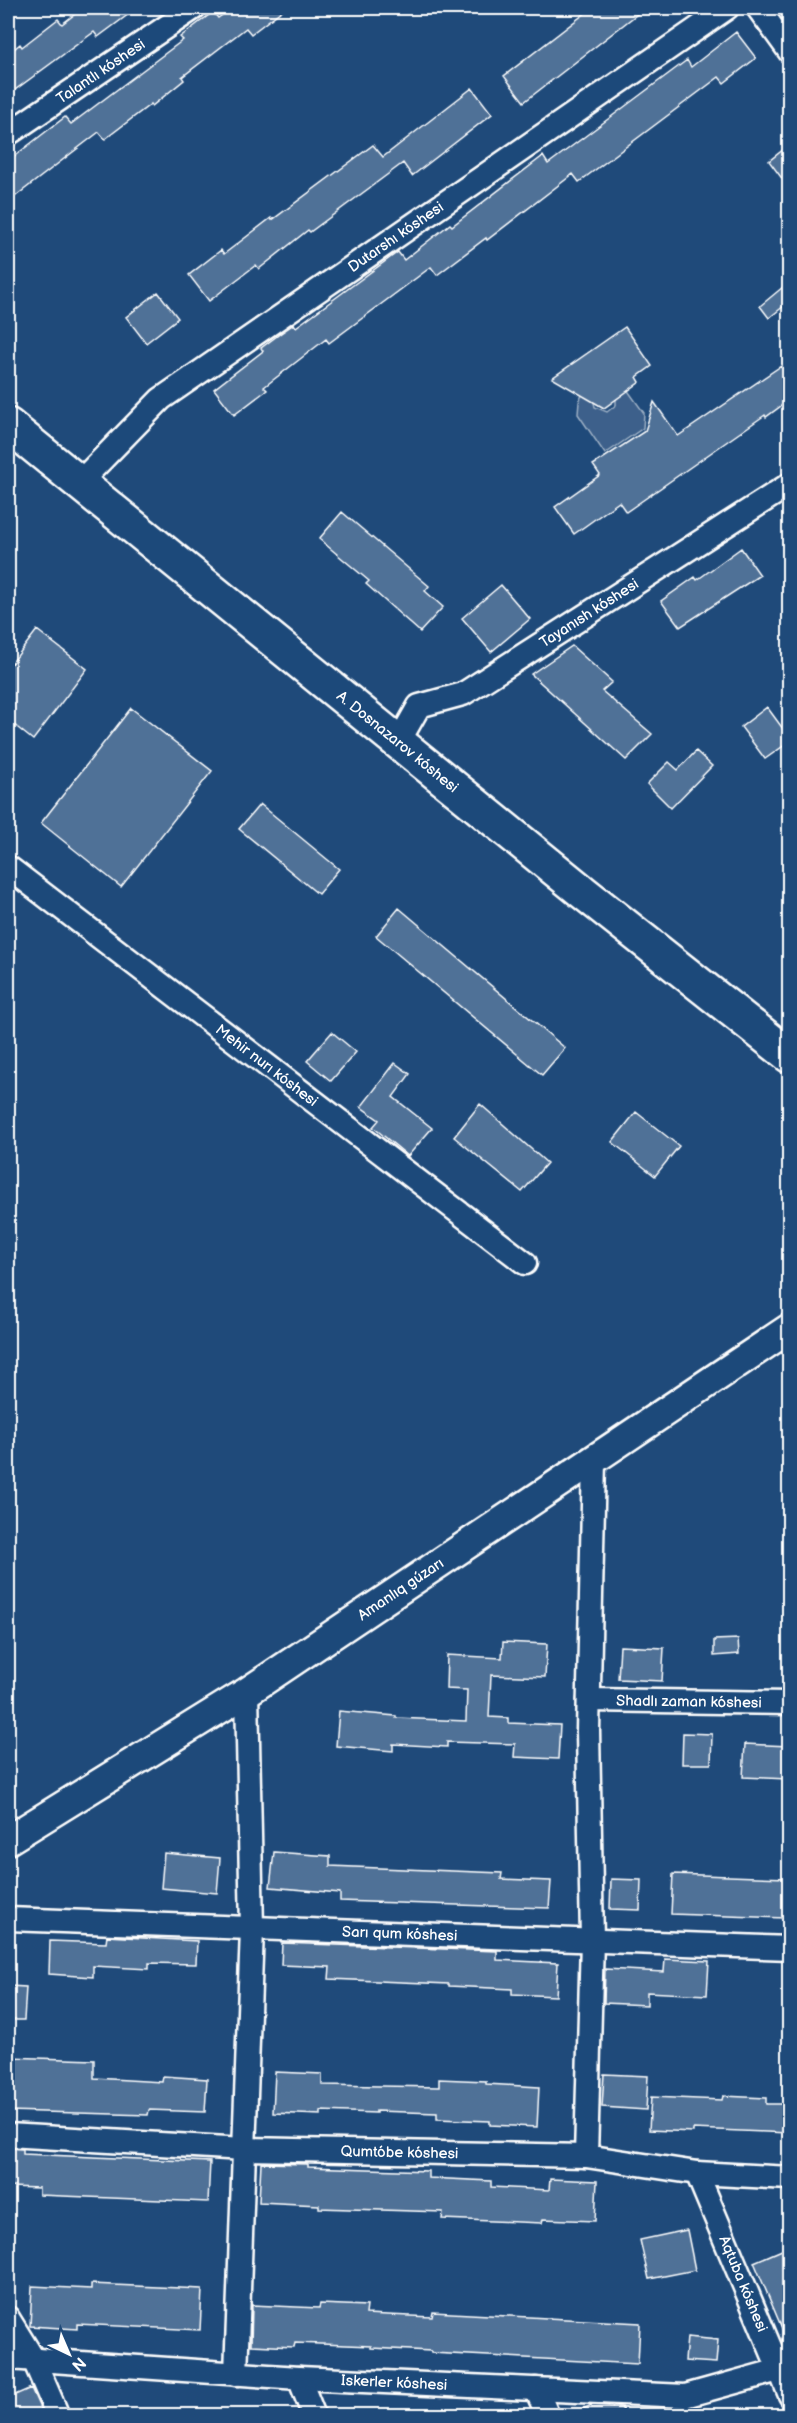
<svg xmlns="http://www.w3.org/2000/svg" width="797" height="2423" font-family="'Balsamiq Sans',sans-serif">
  <rect width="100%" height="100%" fill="#1f4a7a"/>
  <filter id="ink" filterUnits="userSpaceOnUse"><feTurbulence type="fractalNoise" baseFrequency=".0167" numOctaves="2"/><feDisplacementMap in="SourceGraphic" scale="12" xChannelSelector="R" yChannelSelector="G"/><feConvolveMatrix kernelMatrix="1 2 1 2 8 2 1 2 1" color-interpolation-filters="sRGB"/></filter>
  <g filter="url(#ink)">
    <path fill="#3c618b" stroke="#9eb0c5" stroke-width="1.5" d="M616 374 644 413 643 428 605 454 578 414 579 402 586 385 592 394 595 407 607 412 616 405Z"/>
    <path fill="#507197" stroke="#fff" stroke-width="1.5" d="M83 8H137L98 37 94 32 8 95V54L20 44 22 47 58 19 62 24Z
      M232 8H285L251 34 246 28 182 77 184 80 152 106 151 104 105 139 99 132 8 202V161L65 117 71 124 183 40 180 37 213 12 218 18Z
      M592 8H645L524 102 504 76Z
      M736 32 756 58 724 83 719 77 579 182 573 174 487 240 486 238 437 275 431 267 329 343 326 339 264 387 267 390 234 415 214 389 263 351 261 348 281 333 294 324 296 327 398 252 404 260 450 224 452 226 543 156 548 164 687 60 691 67Z
      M472 88 492 114 412 176 403 163 310 232 308 230 259 269 256 265 209 301 189 275 221 250 224 254 271 218 272 220 373 145 383 157Z
      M789 145V188L769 161Z
      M789 282V302L769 318 760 306Z
      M158 292 178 318 146 343 126 317Z
      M625 327 652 366 637 377 640 382 604 408 552 378Z
      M781 366 789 379V400L766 417 765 415 626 512 619 502 574 534 555 507 600 475 593 465 645 431 654 402 678 436Z
      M342 512 429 586 425 591 443 607 420 632 366 584 369 581 319 539Z
      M741 548 760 575 680 627 661 601 695 577 697 580Z
      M501 585 530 619 491 652 462 618Z
      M37 630 87 669 33 740 8 720V668Z
      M572 646 612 682 602 691 652 734 626 760 531 674Z
      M767 707 789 737V742L765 759 741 727Z
      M131 708 212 771 121 887 41 823Z
      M696 751 712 766 671 808 647 784 669 762 678 770Z
      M260 804 339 869 318 894 239 829Z
      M399 908 565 1048 542 1075 376 936Z
      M332 1032 356 1052 331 1081 307 1061Z
      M395 1063 410 1074 393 1097 432 1128 408 1156 373 1127 379 1120 361 1107Z
      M480 1104 547 1163 522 1192 454 1137Z
      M636 1112 679 1146 655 1176 612 1142Z
      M738 1639 739 1654 714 1656V1640Z
      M503 1642 547 1644 545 1677 491 1675 489 1717 508 1718V1723L560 1725 558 1759 514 1757 515 1744 447 1742V1747L393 1744V1751L336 1746 339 1711 396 1716V1718L466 1721 467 1690 446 1689 447 1655 502 1658Z
      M620 1646 664 1648 662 1681 618 1679Z
      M683 1733 712 1734 711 1764H682Z
      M745 1744 789 1746 787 1779 743 1777Z
      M274 1852 330 1856V1866L502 1873 501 1879 551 1881 549 1908 340 1901V1893L270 1887Z
      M164 1853 220 1858 217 1893 161 1888Z
      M673 1874 787 1878 785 1918 671 1914Z
      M611 1879 641 1880 640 1910 610 1909Z
      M107 1936 197 1941 196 1964 149 1963V1969L93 1966V1977L49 1974 50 1941 106 1943Z
      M282 1943 497 1951V1960L558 1963 556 1996 512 1994V1989L449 1986V1984L329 1979 330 1967 281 1965Z
      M665 1959 709 1961 707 1995 647 1992V2005L604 2003 605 1969 664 1972Z
      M8 1986 26 1987 24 2020H8Z
      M8 2057 94 2060V2078L162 2082 163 2076 207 2079 205 2112 149 2110 148 2115 8 2111Z
      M275 2072 322 2074V2085L439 2087V2079L486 2081V2084L539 2087 537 2127 490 2125V2121L437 2119V2113L376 2111V2113L321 2111V2115L273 2113Z
      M604 2074 648 2076 646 2110 602 2107Z
      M723 2096 766 2098V2104H789V2133L693 2129V2132L649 2130 651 2097 722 2100Z
      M8 2148 23 2149V2154L210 2162 208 2202 39 2195V2188L8 2187Z
      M261 2163 308 2164V2167L428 2171V2178L491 2181V2187L549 2190 550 2179 597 2181 595 2221 543 2219 542 2223 442 2219 443 2212 319 2208V2205L259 2202Z
      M687 2230 695 2270 649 2279 640 2240Z
      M789 2247V2345L754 2262Z
      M91 2284 202 2289 200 2330 77 2324V2329L30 2326 32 2286 91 2289Z
      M320 2304 367 2306 366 2314 432 2317 433 2312 640 2323 638 2364 431 2353V2351L371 2348V2346L295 2343 294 2347 251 2345 252 2305 319 2308Z
      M687 2337 718 2340 716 2363 685 2361Z
      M31 2388 43 2415H8V2398Z
      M592 2405 621 2407 625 2415H568Z"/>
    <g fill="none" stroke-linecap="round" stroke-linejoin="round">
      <g stroke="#fff" stroke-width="27">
        <g id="minor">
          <path d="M758 8 790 52"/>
          <path id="s1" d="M8 134 194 8"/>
          <path id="s2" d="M78 484 161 399 727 8"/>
          <path id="s3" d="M398 743 419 706 463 694 790 484"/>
          <path id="s4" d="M8 867 525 1263"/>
          <path id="s5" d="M589 1700 790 1703"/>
          <path id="s6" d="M8 1919 790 1948"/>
          <path id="s7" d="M8 2135 244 2149 586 2156 697 2173 790 2178"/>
          <path d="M586 2156 592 1940 588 1731 594 1460"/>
          <path id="s8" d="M697 2173 790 2395"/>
          <path d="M8 2318 34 2360 58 2416"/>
          <path id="s9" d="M8 2358 299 2378 685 2396 779 2370"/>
          <path d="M236 2374 252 1929 247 1692"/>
          <path d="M299 2378 314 2416"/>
          <path d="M536 2389 548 2416"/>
        </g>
      </g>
      <g stroke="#fff" stroke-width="33">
        <g id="tertiary">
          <path id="s10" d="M8 1840 247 1692 790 1328"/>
        </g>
      </g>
      <g stroke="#fff" stroke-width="38">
        <g id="primary">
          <path id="s11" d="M8 425 584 893 790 1056"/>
        </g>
      </g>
      <use href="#minor" stroke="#1f4a7a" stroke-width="22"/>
      <use href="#tertiary" stroke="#1f4a7a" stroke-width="28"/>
      <use href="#primary" stroke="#1f4a7a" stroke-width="33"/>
    </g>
  </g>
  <g text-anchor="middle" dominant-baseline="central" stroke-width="6" stroke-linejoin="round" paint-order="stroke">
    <g font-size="15" fill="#fff" stroke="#1f4a7a">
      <text stroke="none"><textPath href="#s1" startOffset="112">Talantlı kóshesi</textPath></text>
      <text stroke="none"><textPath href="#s2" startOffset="404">Dutarshı kóshesi</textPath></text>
      <text stroke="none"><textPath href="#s3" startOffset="238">Tayanısh kóshesi</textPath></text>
      <text stroke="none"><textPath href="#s11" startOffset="502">A. Dosnazarov kóshesi</textPath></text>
      <text stroke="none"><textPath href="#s4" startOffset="326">Mehir nurı kóshesi</textPath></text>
      <text stroke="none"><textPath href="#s10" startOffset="466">Amanlıq gúzarı</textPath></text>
      <text stroke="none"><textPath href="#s5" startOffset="100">Shadlı zaman kóshesi</textPath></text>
      <text stroke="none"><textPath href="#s6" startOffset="392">Sarı qum kóshesi</textPath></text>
      <text stroke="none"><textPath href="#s7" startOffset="392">Qumtóbe kóshesi</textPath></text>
      <text stroke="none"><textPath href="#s8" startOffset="120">Aqtuba kóshesi</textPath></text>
      <text stroke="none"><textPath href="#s9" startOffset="387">Iskerler kóshesi</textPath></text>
    </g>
  </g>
  <rect width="797" height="2423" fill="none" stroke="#1f4a7a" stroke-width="30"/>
  <rect x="15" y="15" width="767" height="2393" fill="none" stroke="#fff" stroke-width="2" filter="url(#ink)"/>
  <g transform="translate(69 2354) rotate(136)" stroke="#1f4a7a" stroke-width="4.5" paint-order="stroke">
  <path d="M0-4.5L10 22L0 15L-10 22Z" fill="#ffffff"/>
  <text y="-9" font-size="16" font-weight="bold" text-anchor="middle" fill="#ffffff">N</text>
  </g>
</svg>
